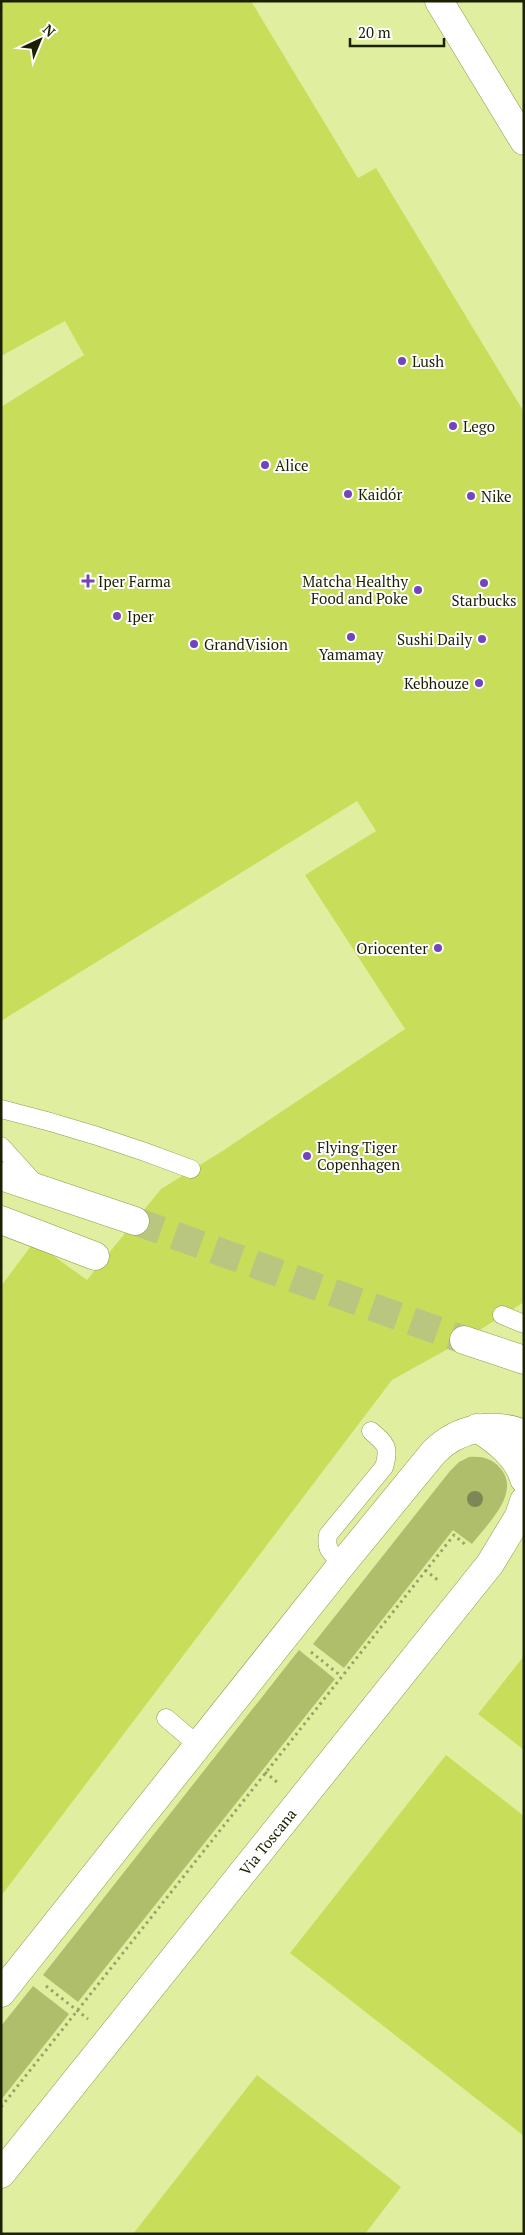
<svg xmlns="http://www.w3.org/2000/svg" width="525" height="2235" font-family="'PT Serif',serif">
  <rect width="100%" height="100%" fill="#dfef9f"/>
  <path fill="#aebe6a" d="M469 1457C481 1456 492 1458 500 1468 522 1493 487 1524 472 1544L453 1530 344 1668 313 1644 450 1471 459 1462Z
    M299 1650 335 1679 78 2002 43 1975Z
    M33 1986 69 2014 1 2100V2026Z"/>
  <path fill="#c8de5b" d="M1 1H251L358 178 376 168 524 412V1302L464 1340 392 1380 1 1896V1286L34 1242 87 1280 161 1189 224 1150 405 1029 305 875 376 831 357 801 1 1021V407L84 355 65 321 1 356Z
    M524 1656V1750L478 1714Z
    M446 1755 524 1816V2136L290 1953Z
    M257 2075 401 2187 365 2234H133Z"/>
  <g fill="none" stroke-linecap="round" stroke-linejoin="round">
    <path stroke="#b8c67f" stroke-width="28" stroke-dasharray="28 14" stroke-linecap="butt" d="M135 1221 464 1340"/>
    <g stroke="#8c9a4c" stroke-width="19">
      <path id="service" d="M1 1109C66 1125 129 1145 191 1169
        M1 1146 38 1187
        M502 1315 524 1324
        M343 1563C332 1554 325 1550 328 1535L384 1467C390 1447 386 1444 371 1431
        M166 1718 198 1745"/>
    </g>
    <g stroke="#8c9a4c" stroke-width="29">
      <g id="minor">
        <path d="M439 1 524 141"/>
        <path d="M1 1176 135 1221"/>
        <path d="M1 1220 95 1256"/>
        <path d="M464 1340 524 1360"/>
        <path d="M477 1428C496 1440 518 1456 524 1479"/>
        <path d="M1 1993 343 1563 434 1452C458 1428 492 1421 524 1434"/>
        <path id="s1" d="M1 2174 490 1564 519 1516 524 1501"/>
      </g>
    </g>
    <path stroke="#97a365" stroke-width="3" stroke-dasharray="2.5 4" stroke-linecap="butt" d="M425 1570 439 1581
      M311 1652 341 1676
      M265 1772 278 1783
      M46 1986 88 2019
      M1 2107 454 1535 467 1546"/>
    <use href="#service" stroke="#fff" stroke-width="18"/>
    <use href="#minor" stroke="#fff" stroke-width="28"/>
  </g>
  <circle fill="#7d8656" cx="475" cy="1499" r="8"/>
  <g fill="#7344bc" stroke="#fff" stroke-width="2">
    <circle cx="402" cy="361" r="5"/>
    <circle cx="453" cy="426" r="5"/>
    <circle cx="265" cy="465" r="5"/>
    <circle cx="348" cy="494" r="5"/>
    <circle cx="471" cy="496" r="5"/>
    <path d="M85.5 573.5h5v5h5v5h-5v5h-5v-5h-5v-5h5z"/>
    <circle cx="484" cy="583" r="5"/>
    <circle cx="418" cy="590" r="5"/>
    <circle cx="117" cy="616" r="5"/>
    <circle cx="351" cy="637" r="5"/>
    <circle cx="482" cy="639" r="5"/>
    <circle cx="194" cy="644" r="5"/>
    <circle cx="479" cy="683" r="5"/>
    <circle cx="438" cy="948" r="5"/>
    <circle cx="307" cy="1156" r="5"/>
  </g>
  <g text-anchor="middle" dominant-baseline="central" stroke-width="4" stroke-linejoin="round" paint-order="stroke">
    <g font-size="15" fill="#1b2000" stroke="#fff" text-anchor="start">
      <text x="412" y="361">Lush</text>
      <text x="463" y="426">Lego</text>
      <text x="275" y="465">Alice</text>
      <text x="358" y="494">Kaidór</text>
      <text x="481" y="496">Nike</text>
      <text x="98" y="581">Iper Farma</text>
      <text x="408" y="581" text-anchor="end">Matcha Healthy<tspan x="408" dy="17">Food and Poke</tspan></text>
      <text x="484" y="600" text-anchor="middle">Starbucks</text>
      <text x="127" y="616">Iper</text>
      <text x="472" y="639" text-anchor="end">Sushi Daily</text>
      <text x="204" y="644">GrandVision</text>
      <text x="351" y="654" text-anchor="middle">Yamamay</text>
      <text x="469" y="683" text-anchor="end">Kebhouze</text>
      <text x="428" y="948" text-anchor="end">Oriocenter</text>
      <text x="317" y="1147">Flying Tiger<tspan x="317" dy="17">Copenhagen</tspan></text>
    </g>
    <g font-size="15" fill="#1b2000" stroke="#fff">
      <text stroke="none"><textPath href="#s1" startOffset="426">Via Toscana</textPath></text>
    </g>
  </g>
  <rect width="525" height="2235" fill="none" stroke="#1b2000" stroke-width="5"/>
  <g transform="translate(40 40) rotate(44)" stroke="#ffffff" stroke-width="4" paint-order="stroke">
  <path d="M0-4L9 19L0 12L-9 19Z" fill="#1b2000"/>
  <text y="-8" font-size="14" font-weight="bold" text-anchor="middle" fill="#1b2000">N</text>
  </g>
  <path d="M350 38v8h94v-8" fill="none" stroke="#1b2000" stroke-width="2.5"/>
  <text x="358" y="38" font-size="15" fill="#1b2000" stroke="#ffffff" stroke-width="4" paint-order="stroke">20 m</text>
</svg>
